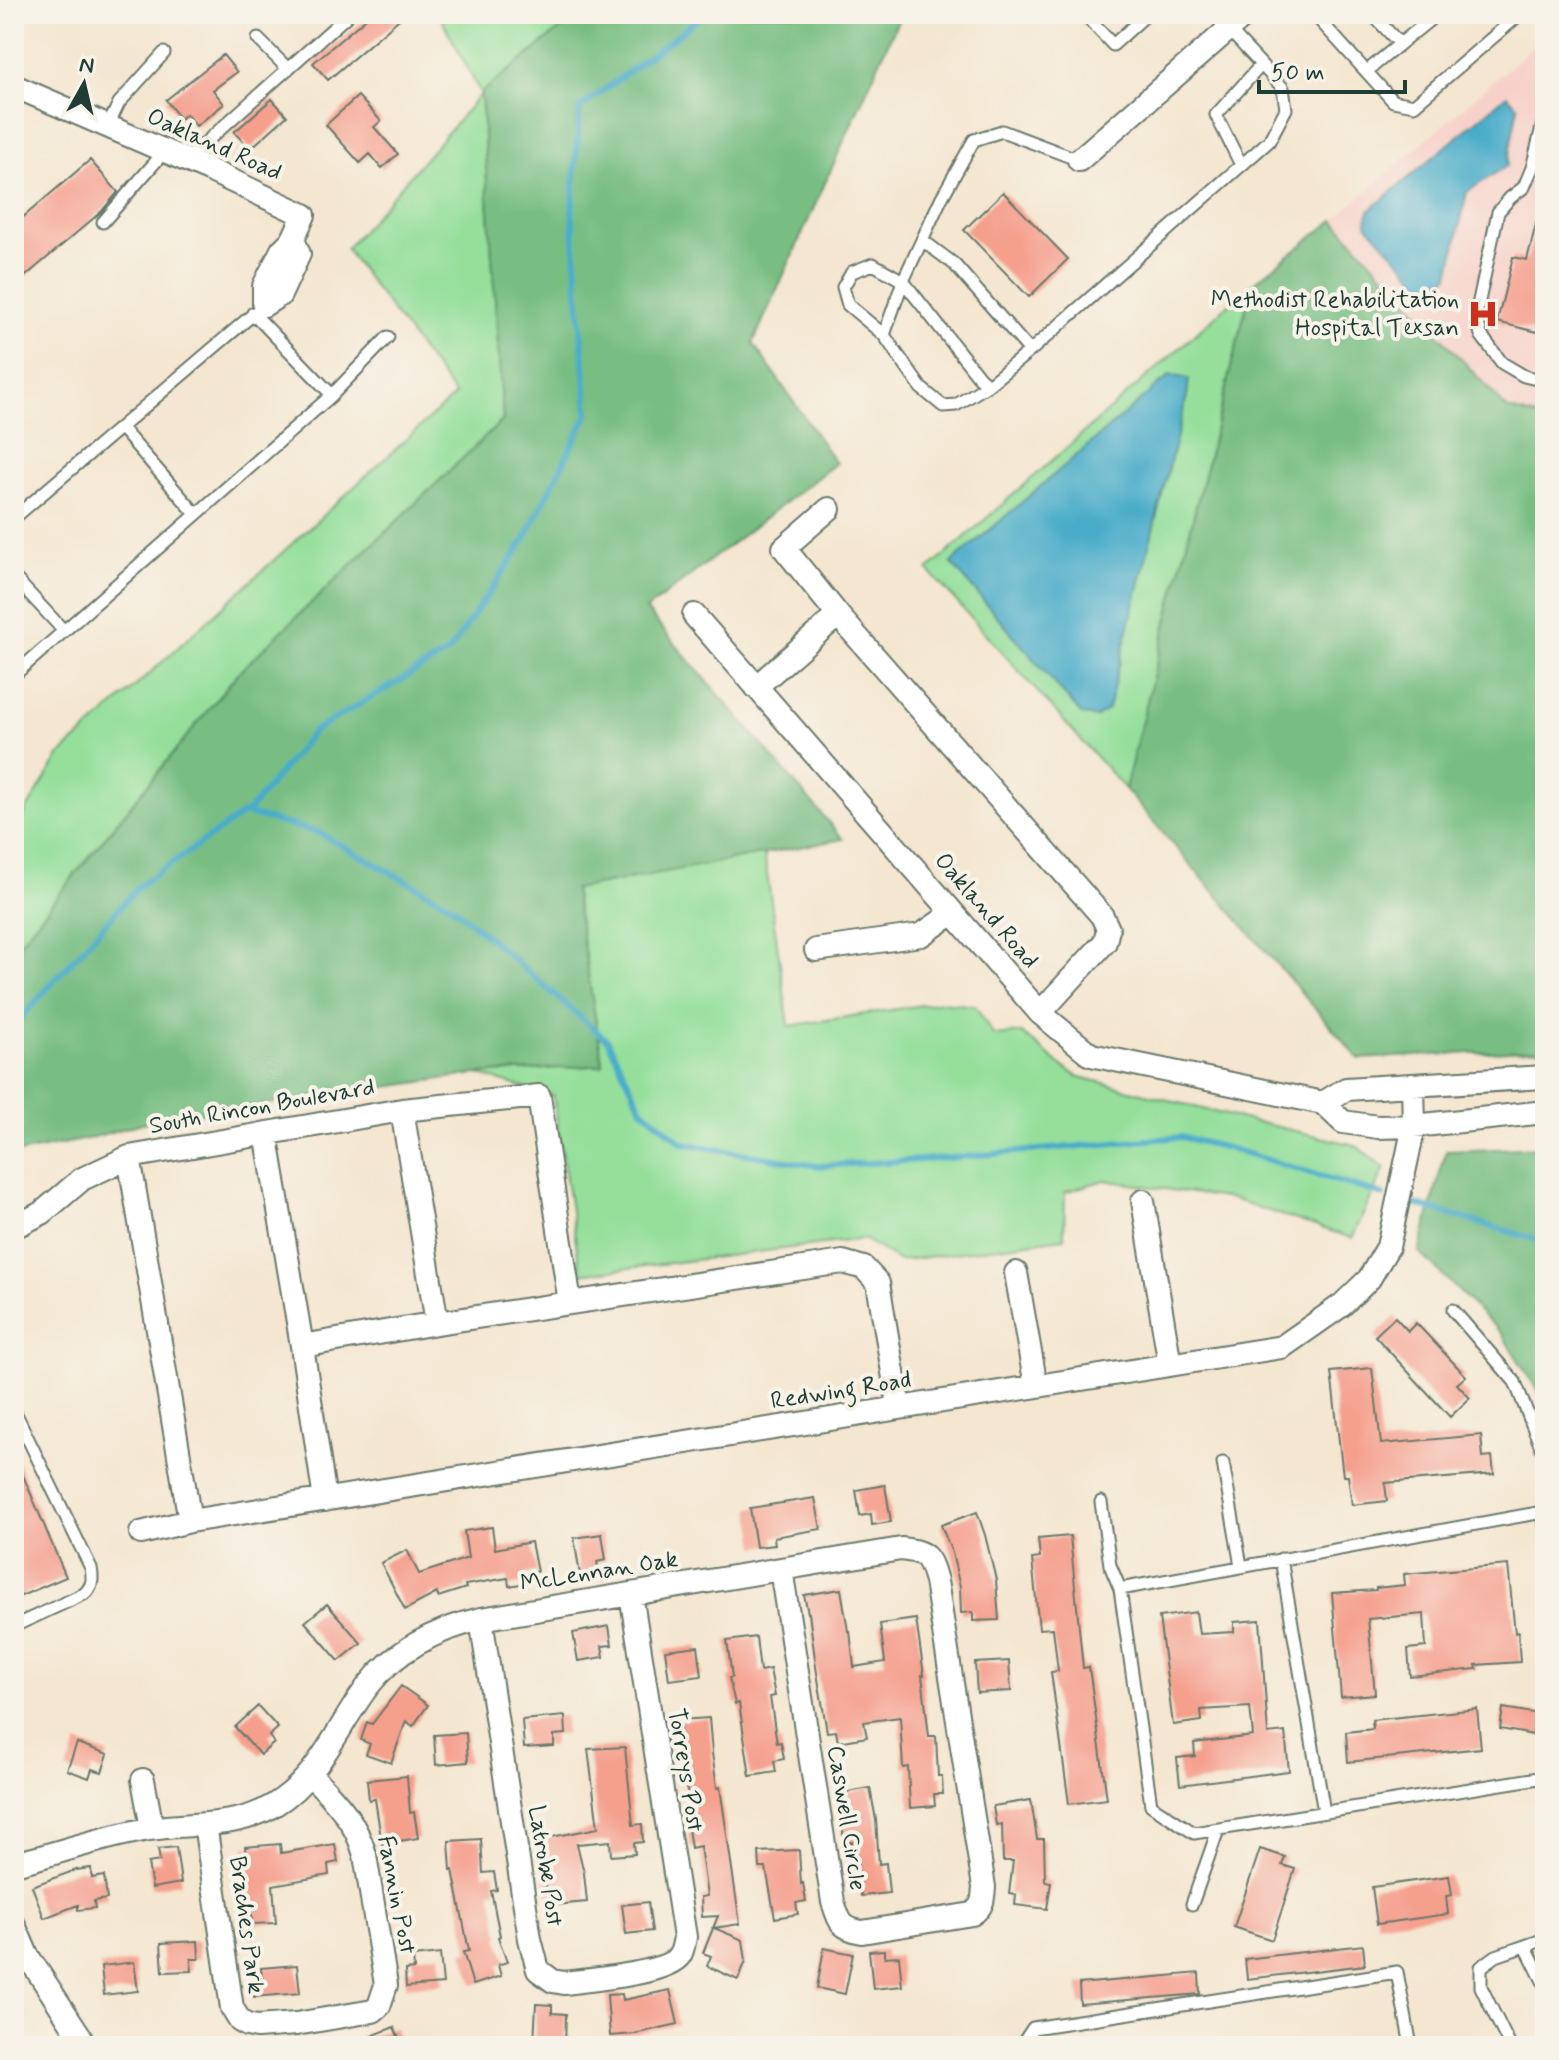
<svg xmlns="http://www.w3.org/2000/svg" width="1559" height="2060" font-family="Mynerve,sans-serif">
  <rect width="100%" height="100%" fill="#f7f3e8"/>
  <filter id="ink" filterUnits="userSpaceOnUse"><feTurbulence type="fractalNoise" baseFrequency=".0125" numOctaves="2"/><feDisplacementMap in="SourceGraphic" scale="16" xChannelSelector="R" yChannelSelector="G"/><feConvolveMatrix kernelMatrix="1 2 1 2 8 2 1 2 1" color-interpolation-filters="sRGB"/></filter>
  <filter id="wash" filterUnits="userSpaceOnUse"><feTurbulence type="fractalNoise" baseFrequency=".006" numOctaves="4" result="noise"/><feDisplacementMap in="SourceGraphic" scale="32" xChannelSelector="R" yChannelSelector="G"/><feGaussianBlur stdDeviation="1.8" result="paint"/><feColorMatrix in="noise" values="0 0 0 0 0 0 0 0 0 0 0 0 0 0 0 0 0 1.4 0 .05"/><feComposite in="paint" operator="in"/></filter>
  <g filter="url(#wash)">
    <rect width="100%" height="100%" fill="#f4e6d0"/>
    <path fill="#f7d1c9" d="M1545 36V419L1507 409 1334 220Z"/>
    <path fill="#95df9b" stroke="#5a8e68" stroke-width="2" d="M439 14H579L481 94 503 420 238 673 14 950V831L59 756 455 395 346 249 481 94Z
      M1252 284 1125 789 928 570Z
      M764 853 789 1026 941 1002 975 1006 994 1036 1022 1033 1060 1065 1077 1076 1218 1113 1355 1145 1385 1168 1352 1238 1232 1199 1104 1180 1065 1192 1064 1238 899 1261 864 1239 581 1274 553 1096 477 1074 603 1065 574 889Z"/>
    <path fill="#78be83" stroke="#4c7e5c" stroke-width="2" d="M579 14H901L753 343 836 463 646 610 843 839 574 889 603 1065 477 1074 153 1120 87 1139 14 1154V950L238 673 503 420 481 93Z
      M1334 220 1507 409 1545 419V1049L1359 1059 1125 789 1252 284Z
      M1545 1147V1402L1501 1333 1419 1252 1446 1151Z"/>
    <path fill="#4aacc9" stroke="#34747e" stroke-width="2" d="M1507 95 1518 106 1507 166 1467 192 1449 276 1428 291 1366 224 1369 211Z
      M1170 375 1189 379 1187 396 1108 709 1096 718 1081 714 951 563Z"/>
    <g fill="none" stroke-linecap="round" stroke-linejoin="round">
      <path stroke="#4aacc9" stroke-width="6" d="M244 813 317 832 452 906 608 1041 642 1109 682 1143 817 1166 938 1159 1181 1137 1235 1150 1383 1195
        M14 1026 138 887 244 813H247L314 731 449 652 524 541 588 414 572 212 580 108 687 28 702 14
        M1414 1204 1545 1242"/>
    </g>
    <g id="blocks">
      <path fill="#f59f8d" d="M371 14H405L328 80 313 63Z
        M223 55 237 72 213 90 224 104 196 126 186 114 180 119 166 100Z
        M358 96 381 121 374 127 398 154 382 168 370 154 360 163 326 125Z
        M272 99 287 116 250 149 234 132Z
        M90 160 118 192 102 211 14 286V225Z
        M1003 192 1068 259 1029 297 964 230Z
        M1539 212H1545V334L1497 322 1513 257 1527 260Z
        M1395 1317 1408 1331 1416 1323 1466 1376 1457 1384 1470 1398 1450 1417 1375 1336Z
        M1372 1368 1381 1444 1481 1435 1483 1457 1492 1456 1494 1474 1385 1483 1387 1501 1352 1505 1348 1476H1343L1331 1372Z
        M14 1454 66 1577 14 1599Z
        M885 1485 891 1522 872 1525 871 1514 860 1516 856 1490Z
        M815 1498 821 1529 774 1537 775 1545 756 1547 750 1508Z
        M977 1512 985 1535 996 1580 999 1620 973 1621V1612L961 1613 960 1587 952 1553 941 1525Z
        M492 1527 495 1549 531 1542 537 1572 525 1574 526 1583 509 1586 508 1578 465 1585 466 1588 438 1597 437 1593 405 1610 381 1563 407 1550 419 1574 468 1558 464 1531Z
        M602 1534 606 1560 597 1562 599 1572 580 1575 574 1538Z
        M1070 1536 1083 1668 1089 1667 1107 1799 1069 1804 1051 1672 1058 1671 1053 1628 1039 1629 1032 1559 1040 1558 1038 1539Z
        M1508 1565 1515 1633 1518 1632 1520 1662 1476 1665 1477 1669 1410 1676 1408 1649 1426 1647 1424 1614 1368 1619 1375 1694 1341 1697 1332 1593 1376 1590V1588L1405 1585 1404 1574Z
        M841 1589 848 1631H850L854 1667 885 1662 880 1624 916 1619 924 1675H922L929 1736H936L938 1776H942L943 1794H934L935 1806 910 1808 908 1767 903 1768 900 1717 864 1722 867 1737 838 1742 836 1731 827 1732 816 1667 809 1613H808L804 1595Z
        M327 1604 361 1643 339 1661 305 1622Z
        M1196 1612 1199 1634 1234 1632V1622L1260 1620 1268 1734 1285 1732 1289 1771 1180 1785 1177 1758 1195 1756 1194 1743 1253 1736 1250 1707 1201 1710 1202 1721 1173 1725 1159 1617Z
        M609 1626 612 1645 602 1646 604 1657 578 1661 573 1633Z
        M756 1637 760 1671 770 1669 775 1696 770 1697 777 1743 781 1742 784 1759 774 1761 776 1772 750 1776 739 1703 735 1704 729 1678 732 1677 727 1641Z
        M698 1646 702 1676 669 1680 665 1650Z
        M1009 1661 1011 1691 977 1693 975 1663Z
        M401 1686 428 1705 413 1726 406 1721 391 1763 366 1754 370 1744 361 1740 367 1722 372 1724Z
        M258 1706 278 1728 269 1736 274 1743 260 1755 235 1727Z
        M1503 1708 1545 1715V1737L1500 1729Z
        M1477 1709 1481 1748 1348 1762 1346 1732 1373 1729 1372 1720Z
        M565 1716 566 1734 554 1735V1746L524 1748 522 1720Z
        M709 1718 712 1753 717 1788 720 1787 740 1924 714 1928 743 1940 746 1961 738 1980 707 1966 711 1956 703 1953 718 1916 702 1917 701 1897 707 1896 700 1846 691 1848 688 1829 693 1828 684 1774 679 1775 677 1758 682 1757 679 1720Z
        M466 1733 468 1762 436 1765 434 1735Z
        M77 1743 108 1754 102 1772 92 1769 89 1778 67 1770Z
        M625 1747 633 1825 642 1824 643 1842 634 1843 635 1854 611 1856 610 1841 577 1844 584 1873 587 1902 555 1905 554 1895H547L545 1877 548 1876 541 1839 598 1828 588 1749Z
        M407 1776 410 1813 414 1812 418 1838 382 1844 375 1799 369 1800 367 1780Z
        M870 1788 876 1820 879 1864 886 1863 889 1893 861 1896 856 1853 853 1854 852 1842H844L842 1822 837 1794Z
        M1031 1800 1037 1839H1044L1045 1881 1051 1882 1047 1909 1015 1905 1016 1895 1009 1894 1013 1861H1003L1002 1824 996 1825 993 1806Z
        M481 1839 483 1873 494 1872 497 1890 491 1891 500 1936 498 1937 507 1962 498 1965 501 1976 473 1985 463 1952 469 1951 453 1870H451L449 1841Z
        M280 1844 281 1853 335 1844 338 1862 328 1864 329 1875 273 1885 276 1923 252 1924V1915L240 1916 238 1896H241L238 1859H246L245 1847Z
        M176 1847 181 1883 152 1888 148 1863 160 1861 158 1849Z
        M1260 1849 1285 1857 1282 1865 1295 1869 1272 1940 1234 1927Z
        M799 1850 801 1884 803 1883 806 1901 796 1903 798 1914 775 1918 766 1868H760L759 1852Z
        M91 1868 92 1878 104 1876 107 1899 94 1901 95 1908 78 1910V1905L44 1918 32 1886 76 1870Z
        M1449 1876 1452 1895 1446 1896 1448 1914 1377 1924 1372 1887Z
        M648 1902 652 1931 626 1934 622 1905Z
        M198 1941 199 1959H191L192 1971 163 1972 161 1943Z
        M1363 1945 1365 1965 1247 1979 1245 1959Z
        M824 1948 853 1954 845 1994 817 1988Z
        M885 1950V1957L899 1956 902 1986 873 1989 869 1951Z
        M440 1954 443 1984 406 1987 405 1970 414 1969 413 1957Z
        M134 1962 138 1991 104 1995 101 1966Z
        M297 1965 300 1993 254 1997 253 1981 262 1980 261 1968Z
        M1199 1973 1200 1994 1080 2004 1079 1984Z
        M670 1990 678 2024 634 2034 610 2036 607 1995 622 1994 623 2000Z
        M536 2004 552 2005V2013L566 2014 565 2045 534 2043Z
        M394 2027 402 2046H349V2045Z"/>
    </g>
  </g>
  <g filter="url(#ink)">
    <use href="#blocks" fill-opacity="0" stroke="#6a786b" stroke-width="2"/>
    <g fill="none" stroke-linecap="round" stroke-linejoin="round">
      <g stroke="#6a786b" stroke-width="15">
        <path id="lane" d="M1084 14 1113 45 1147 14
          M1314 14 1393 101 1414 105 1520 14
          M1372 14 1400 44 1437 14
          M258 39 288 69
          M1367 71 1400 44
          M1545 115 1532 168 1524 187 1510 198 1498 212 1476 315 1481 335 1502 363 1524 376 1545 381
          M108 126 119 103 164 53
          M186 160 349 14
          M1241 165 1216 115 1261 65
          M103 222 165 151
          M922 240 954 264 1030 351 988 385 979 377 903 281 941 199 974 140 1002 131 1079 160
          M253 313 332 395
          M884 335 848 305 843 287 852 272 873 264 903 281 884 335 921 388 943 406 956 405 988 385
          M1030 351 1269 141 1286 109 1283 88 1214 14
          M121 428 196 514
          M14 518 264 305
          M14 577 64 631
          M14 675 332 395 388 337
          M1453 1310 1515 1382 1545 1457
          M14 1410 91 1568C93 1579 93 1586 84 1594L14 1626
          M1223 1463 1241 1566
          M1101 1502 1110 1565 1120 1589
          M1545 1526 1543 1512 1120 1589 1151 1805 1194 1833 1545 1777
          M1281 1559 1324 1812
          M1192 1904 1218 1830
          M1526 1947 1545 1985
          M1021 2046 1033 2028 1397 1972 1411 2046
          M1510 2046 1481 1987V1967L1496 1956 1545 1939"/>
      </g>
      <g stroke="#6a786b" stroke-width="26">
        <path id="street" d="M14 86 209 170 304 215 293 239 282 250 264 286V305
          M1079 160 1246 14
          M264 305 280 295 299 254 293 239
          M829 509 784 548 838 615
          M694 615 1040 1013 1091 1055 1323 1103 1343 1122 1378 1127 1414 1126 1545 1112
          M756 687 838 615 1102 916 1108 929 1105 942 1040 1013
          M816 950 921 935 953 913
          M1323 1103 1346 1089 1545 1077
          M402 1110 437 1323
          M266 1133 302 1346 325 1500
          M129 1157 190 1521
          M1143 1201 1170 1365
          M14 1227 42 1213 82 1179 129 1157 402 1110 539 1096 570 1303
          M1016 1273 1036 1386
          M302 1346 437 1323 843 1262 864 1268 878 1283 899 1408
          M141 1533 190 1521 1282 1347 1342 1305 1369 1279 1388 1247 1414 1126 1413 1085
          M481 1619 530 1939 538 1970 553 1981 564 1983C587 1980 668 1974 680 1955 683 1950 684 1942 685 1937L631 1594
          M143 1780 152 1828
          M205 1824 232 2008 240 2021 247 2025 257 2027 296 2024 373 2011 379 2006 386 1985 365 1855C355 1819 335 1800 310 1774
          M14 1864C59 1853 104 1836 150 1829 192 1822 236 1829 274 1805 320 1777 337 1727 368 1686 396 1650 437 1629 481 1619L901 1549C927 1552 929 1556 936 1581L984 1887C983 1900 983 1907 972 1914L862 1932C840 1928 840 1922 833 1902L781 1569
          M14 1925 27 1955 80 2036"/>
      </g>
      <use href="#lane" stroke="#fff" stroke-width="11"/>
      <use href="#street" stroke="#fff" stroke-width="22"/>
    </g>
  </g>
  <defs>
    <g id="hospital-bare" transform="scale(2.4)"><path d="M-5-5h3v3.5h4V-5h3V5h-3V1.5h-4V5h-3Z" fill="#c8321e" stroke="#f7f3e8" stroke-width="2.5" paint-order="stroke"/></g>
  </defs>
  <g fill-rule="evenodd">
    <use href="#hospital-bare" x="1483" y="314"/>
  </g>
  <g text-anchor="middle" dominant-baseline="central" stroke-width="8" stroke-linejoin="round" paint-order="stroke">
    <g font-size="24" fill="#1f3d34" stroke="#f7f3e8">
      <text transform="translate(214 145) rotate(24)">Oakland Road</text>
      <text transform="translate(986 911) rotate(49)">Oakland Road</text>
      <text transform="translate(262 1107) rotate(-10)">South Rincon Boulevard</text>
      <text transform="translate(841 1391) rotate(-9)">Redwing Road</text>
      <text transform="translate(599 1572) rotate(-9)">McLennan Oak</text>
      <text transform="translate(685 1770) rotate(81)">Torreys Post</text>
      <text transform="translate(846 1818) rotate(81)">Caswell Circle</text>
      <text transform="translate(545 1866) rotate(81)">Latrobe Post</text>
      <text transform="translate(396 1895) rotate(79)">Fannin Post</text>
      <text transform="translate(246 1925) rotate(82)">Braches Park</text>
    </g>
    <g font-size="24" fill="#1f3d34" stroke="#f7f3e8" text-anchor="end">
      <text x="1459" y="300">Methodist Rehabilitation<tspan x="1459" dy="28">Hospital Texsan</tspan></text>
    </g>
  </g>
  <rect width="1559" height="2060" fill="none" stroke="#f7f3e8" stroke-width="48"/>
  <g transform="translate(84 84) rotate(8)" stroke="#f7f3e8" stroke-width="6" paint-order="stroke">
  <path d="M0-6L14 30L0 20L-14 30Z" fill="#1f3d34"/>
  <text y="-12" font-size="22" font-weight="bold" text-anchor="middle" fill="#1f3d34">N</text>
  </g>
  <path d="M1259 80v12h146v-12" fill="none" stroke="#1f3d34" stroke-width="4"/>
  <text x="1271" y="80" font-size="24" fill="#1f3d34" stroke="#f7f3e8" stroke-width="6" paint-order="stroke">50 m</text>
</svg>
